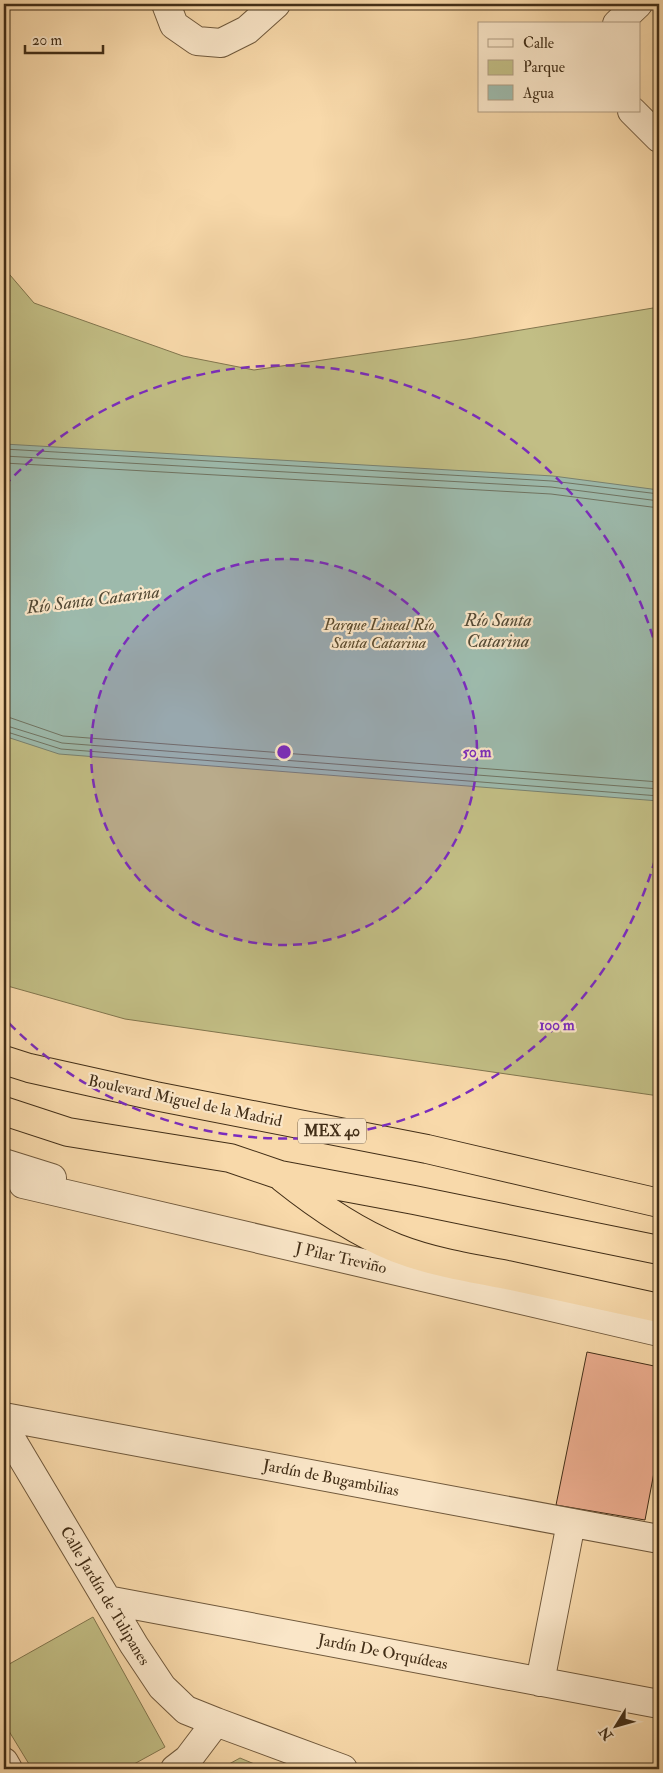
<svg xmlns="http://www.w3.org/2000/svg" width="663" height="1773" font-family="'IM FELL Double Pica',serif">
  <rect width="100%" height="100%" fill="#f8d9aa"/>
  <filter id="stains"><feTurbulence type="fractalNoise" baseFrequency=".004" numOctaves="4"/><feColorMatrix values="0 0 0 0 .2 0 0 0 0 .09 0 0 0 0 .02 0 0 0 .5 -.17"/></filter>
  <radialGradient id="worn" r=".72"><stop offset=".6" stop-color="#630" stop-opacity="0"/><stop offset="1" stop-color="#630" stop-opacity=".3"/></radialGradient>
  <path fill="#c2be85" stroke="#82764e" d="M4 268 34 303 183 356 254 370 467 339 659 307V1096L125 1019 4 985Z
    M93 1617 165 1747 125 1769H32L4 1723V1667Z
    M240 1758 264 1768 268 1769H220Z"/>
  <path fill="#9dbaac" stroke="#798270" d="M4 444 553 476 659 490V801L59 754 4 736Z"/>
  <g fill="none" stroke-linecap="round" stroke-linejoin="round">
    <path stroke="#707462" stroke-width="1" d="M4 449 552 481 659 494
      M4 456 551 487 659 501
      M4 463 551 494 659 508
      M4 717 11 718 63 736 659 782
      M4 725 62 743 659 789
      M4 731 61 749 659 796"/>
  </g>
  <path fill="#ecad8f" stroke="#422e17" d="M587 1352 659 1367V1446L645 1520 556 1505Z"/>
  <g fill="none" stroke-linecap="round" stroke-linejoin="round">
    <g stroke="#70593c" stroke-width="30">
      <path id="minor" d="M166 4 174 25 197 41 221 43 247 30 276 4
        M617 24 638 4
        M632 111 659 138
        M4 1163 52 1178
        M23 1184 659 1332
        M4 1417 659 1539
        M4 1427 134 1645 162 1687 186 1710 216 1722 188 1759 175 1769
        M107 1600 659 1704
        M540 1682 571 1523
        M216 1722 343 1769
        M4 1762 8 1769"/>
    </g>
    <g stroke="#422e17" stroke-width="30">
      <path id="highway" d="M4 1060 29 1068 155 1096 427 1149 659 1203
        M4 1111 68 1132 230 1158 280 1175 414 1200 659 1250
        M283 1178C318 1206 354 1231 396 1248 432 1262 469 1268 507 1275 558 1286 608 1297 659 1308"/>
    </g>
    <use href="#minor" stroke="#fae6c8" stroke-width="28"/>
    <use href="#highway" stroke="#f8d9aa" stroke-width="28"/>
  </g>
  <circle cx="284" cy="752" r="193" fill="#7b2cbf" fill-opacity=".12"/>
  <g fill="none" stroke="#7b2cbf" stroke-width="2.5" stroke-dasharray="9 6">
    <circle cx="284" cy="752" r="193"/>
    <path d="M659 845A386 386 0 0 1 4 1018M4 486A386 386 0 0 1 659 659"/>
  </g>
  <g text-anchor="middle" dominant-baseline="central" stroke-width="4.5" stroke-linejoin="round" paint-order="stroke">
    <rect fill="#fae6c8" stroke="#79654c" stroke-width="1" x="298" y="1118.5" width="68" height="25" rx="4"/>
    <g font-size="15" font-weight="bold" fill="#422e17">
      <text x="332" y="1131">MEX 40</text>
    </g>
    <g font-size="16" font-style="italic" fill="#5c4b2d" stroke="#fae6c8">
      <text x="379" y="625">Parque Lineal Río<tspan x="379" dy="18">Santa Catarina</tspan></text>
    </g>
    <g font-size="16" fill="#422e17" stroke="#fae6c8">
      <text transform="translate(185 1101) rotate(12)">Boulevard Miguel de la Madrid</text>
      <text transform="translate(341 1258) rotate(13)">J Pilar Treviño</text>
      <text transform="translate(331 1478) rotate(11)">Jardín de Bugambilias</text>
      <text transform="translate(105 1596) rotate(59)">Calle Jardín de Tulipanes</text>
      <text transform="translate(383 1652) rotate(11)">Jardín De Orquídeas</text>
    </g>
    <g font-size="18" font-style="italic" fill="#544a35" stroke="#fae6c8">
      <text transform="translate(93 600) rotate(-7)">Río Santa Catarina</text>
      <text x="498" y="620">Río Santa<tspan x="498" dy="21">Catarina</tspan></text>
    </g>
  </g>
  <circle cx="284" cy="752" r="8" fill="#7b2cbf" stroke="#fae6c8" stroke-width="2.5"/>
  <g font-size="15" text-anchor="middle" font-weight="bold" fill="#7b2cbf" stroke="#fae6c8" stroke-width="4.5" stroke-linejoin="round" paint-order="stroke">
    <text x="477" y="757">50 m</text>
    <text x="557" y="1030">100 m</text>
  </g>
  <rect width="663" height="1773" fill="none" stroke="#f8d9aa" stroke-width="20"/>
  <rect x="5" y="5" width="653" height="1763" fill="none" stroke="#422e17" stroke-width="2.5"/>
  <rect x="10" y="10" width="643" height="1753" fill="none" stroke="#422e17"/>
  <rect x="478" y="22" width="162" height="90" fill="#fae6c8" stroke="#b09c81"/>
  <rect x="488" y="39" width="25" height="8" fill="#fae6c8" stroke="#b09c81"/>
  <text x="523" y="48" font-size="15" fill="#422e17">Calle</text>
  <rect x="488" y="60" width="25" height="15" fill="#c2be85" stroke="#b09c81"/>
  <text x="523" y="72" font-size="15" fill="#422e17">Parque</text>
  <rect x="488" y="85" width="25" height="15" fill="#9dbaac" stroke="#b09c81"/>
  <text x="523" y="98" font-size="15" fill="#422e17">Agua</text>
  <g transform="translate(616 1726) rotate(233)" stroke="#fae6c8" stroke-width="4" paint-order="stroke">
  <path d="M0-4L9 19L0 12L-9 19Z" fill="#422e17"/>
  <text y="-8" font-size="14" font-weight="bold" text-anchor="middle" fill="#422e17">N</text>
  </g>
  <path d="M25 45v8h78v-8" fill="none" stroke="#422e17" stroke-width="2.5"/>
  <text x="32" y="45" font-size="15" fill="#422e17" stroke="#fae6c8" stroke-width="4" paint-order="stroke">20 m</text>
  <rect width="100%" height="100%" filter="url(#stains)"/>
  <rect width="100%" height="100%" fill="url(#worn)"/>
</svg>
